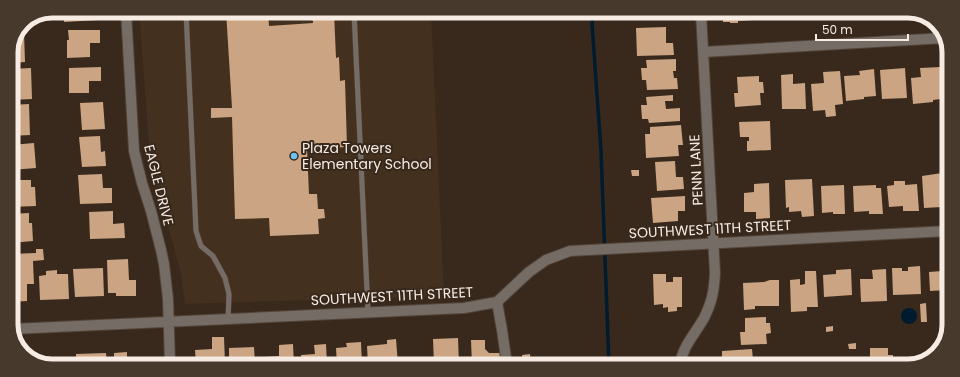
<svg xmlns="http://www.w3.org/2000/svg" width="960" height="377" font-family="Poppins,sans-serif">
  <rect width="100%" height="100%" fill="#38291c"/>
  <path fill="#44301e" d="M139 11 431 12 444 296 185 304 181 275 153 168 149 144Z"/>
  <path fill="#001b2d" d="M901 316a8 8 0 1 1 16 0a8 8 0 1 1-16 0Z"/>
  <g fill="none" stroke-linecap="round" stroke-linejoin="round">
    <path stroke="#001b2d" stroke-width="3.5" d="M594 12 592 24 601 151 609 365"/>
  </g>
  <path fill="#caa483" d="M63 11H98L99 20 64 22Z
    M226 11 268 12 269 26 313 23 312 12H334L336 58 339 57 340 81 345 80 347 147 307 149 309 194H317L318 209H324L325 218 318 219 319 234 270 236 269 218 235 219 232 117 211 118V108H232Z
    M645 13H673V17L645 19Z
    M723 13H753V20L738 21V23H730V22H723Z
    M770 13H789V20H771Z
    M799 13H813V18L799 19Z
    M844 13H859V15L845 16Z
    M666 27V43H673L674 55 637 56 636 28Z
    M68 30H100V43H90V57L67 58V40H69Z
    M19 32H24L25 62 11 63V50Z
    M676 59V71H673L674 78H677L678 89 647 90 646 80H642L641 68H647L646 60Z
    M946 65H949V89H947Z
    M101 67V81H89V93H69V68Z
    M940 67 941 99 933 100V102L913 104 911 78 921 77 920 68Z
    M31 68 32 99 11 100V69Z
    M905 68 907 98 882 99 880 70Z
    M874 69 876 96 864 97V99L846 101 844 76 860 75 859 71Z
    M840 71 843 104 835 105 836 116 826 117 825 110 813 111 811 84 824 83 823 72Z
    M793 74V84L805 83 806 109H782L781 75Z
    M759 76V82H763L764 93H760L761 105 735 107 734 93H738L737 77Z
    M673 95V101H665L666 109 680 108V121L649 123 648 119H642L641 105H647L646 97Z
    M103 102 105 129 82 130 80 103Z
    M29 104 30 135 11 136V105Z
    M770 121 771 150 747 151V141H749V137H740L739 122Z
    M681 125 683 145H678L679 156 646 158 645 134H650V127Z
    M100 136 101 152 105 151 106 166 82 167 79 137Z
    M34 143 36 168 11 170V145Z
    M675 161 676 177H683L684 189 657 191 655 162Z
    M631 170H639V176H632Z
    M942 173H948V203L942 204V207L924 208 922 176Z
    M102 174 103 188H112V203L80 204 78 175Z
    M812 179 814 216 802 217 801 211 789 212V207L786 208 785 180Z
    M11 180H31V187H35L36 206 11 207Z
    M894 181H905V185L917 184 919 211H903V206L889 207 887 186 894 185Z
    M769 183 770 218 756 219V212H744V193L754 192V184Z
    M844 185 845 214H833V212L822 213 821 186Z
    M876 185V188H881L883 214H869V211L854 212 853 186Z
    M685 196V211H678V221L653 223 651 198Z
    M113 211V224L124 223 125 238 90 239 89 212Z
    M29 213V223H32L33 241 11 243V214Z
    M36 249H43L44 260 33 261 34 284H27V301L11 302V254L36 253Z
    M128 259 129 280H136V296H116V293H108L107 260Z
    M942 265H947V290L930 291 929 272 942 271Z
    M920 266 921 294 893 295 892 268H902V271H908V267Z
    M103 268 104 296 75 297 73 269Z
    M851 269 852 295 824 297 823 275 836 274V270Z
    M886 269 887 301 861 302 860 279H873L872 270Z
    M57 270V274H68L69 299 40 300 39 276 46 275V271Z
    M805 271H816L818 307H807V311L791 312 790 280 800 279V285L805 284Z
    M653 274H666V282H673V277H682V307H677V311L668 312V307L663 308V304L654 305Z
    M770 280H779V306H755V309L744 310 743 283 764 282Z
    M926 303 927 322H921L920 304Z
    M766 317V323H770L771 333 766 334 767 344 741 345 740 332H745V318Z
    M833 326V331L826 332V327Z
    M212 337H224L225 364H196L195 350 212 349Z
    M458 338 459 365H434L433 339Z
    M396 339 398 365H368L367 346 387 344V340Z
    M471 340H485V349L489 353H500V365H472Z
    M361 342 362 365H337L336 348 347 347 346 343Z
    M856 343V349H849L848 344Z
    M293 344 294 364H264L263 357 279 356V345Z
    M326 344 327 364H302L301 355 315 354 314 345Z
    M254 347 255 364H229V348Z
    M870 348H888V355H893V366H870Z
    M752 349 753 361H755L756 366H720L719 360H722V351Z
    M127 352V361L143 360V364H114V353Z
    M106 353 107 364H76V354Z
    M530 354 531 364 523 365 522 355Z"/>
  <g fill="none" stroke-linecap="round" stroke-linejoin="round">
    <g stroke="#534438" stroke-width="6">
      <path id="service" d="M186 11 196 231 201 246 213 256 225 278 229 294 228 320
        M354 12 368 312"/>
    </g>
    <g stroke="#534438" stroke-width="12">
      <path id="minor" d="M126 11 134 151 142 183 151 211 161 250 164 264 168 299 170 364
        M703 52 945 38
        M497 302 502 330 507 365
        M12 329 464 308 497 302 529 272 546 260 570 251 948 231
        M680 365C682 347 695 334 704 318 712 302 714 291 715 273L701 13"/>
    </g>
    <use href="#service" stroke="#746c65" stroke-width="5"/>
    <use href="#minor" stroke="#746c65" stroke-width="10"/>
  </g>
  <circle fill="#6fc2f4" stroke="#38291c" stroke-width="1.5" cx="294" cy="156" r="4"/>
  <g text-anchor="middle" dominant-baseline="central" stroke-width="4" stroke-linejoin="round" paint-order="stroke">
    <g font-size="14" fill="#f6ece4" stroke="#38291c" text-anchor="start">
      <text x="302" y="148">Plaza Towers<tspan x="302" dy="16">Elementary School</tspan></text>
    </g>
    <g font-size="14" fill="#f6ece4" stroke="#38291c">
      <text transform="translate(696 170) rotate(-93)">PENN LANE</text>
      <text transform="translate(159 185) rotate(76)">EAGLE DRIVE</text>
      <text transform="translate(710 229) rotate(-3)">SOUTHWEST 11TH STREET</text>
      <text transform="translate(392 296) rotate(-3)">SOUTHWEST 11TH STREET</text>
    </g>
  </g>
  <path d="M0 0H960V377H0ZM52 18H908A34 34 0 0 1 942 52V325A34 34 0 0 1 908 359H52A34 34 0 0 1 18 325V52A34 34 0 0 1 52 18Z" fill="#47392c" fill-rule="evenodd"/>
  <path fill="none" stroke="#f6ece4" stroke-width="5" d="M52 18H908A34 34 0 0 1 942 52V325A34 34 0 0 1 908 359H52A34 34 0 0 1 18 325V52A34 34 0 0 1 52 18Z"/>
  <path d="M816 34v6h92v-6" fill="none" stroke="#f6ece4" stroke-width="2"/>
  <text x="822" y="34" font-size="12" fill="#f6ece4" stroke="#38291c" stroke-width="3" paint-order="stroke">50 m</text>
</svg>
